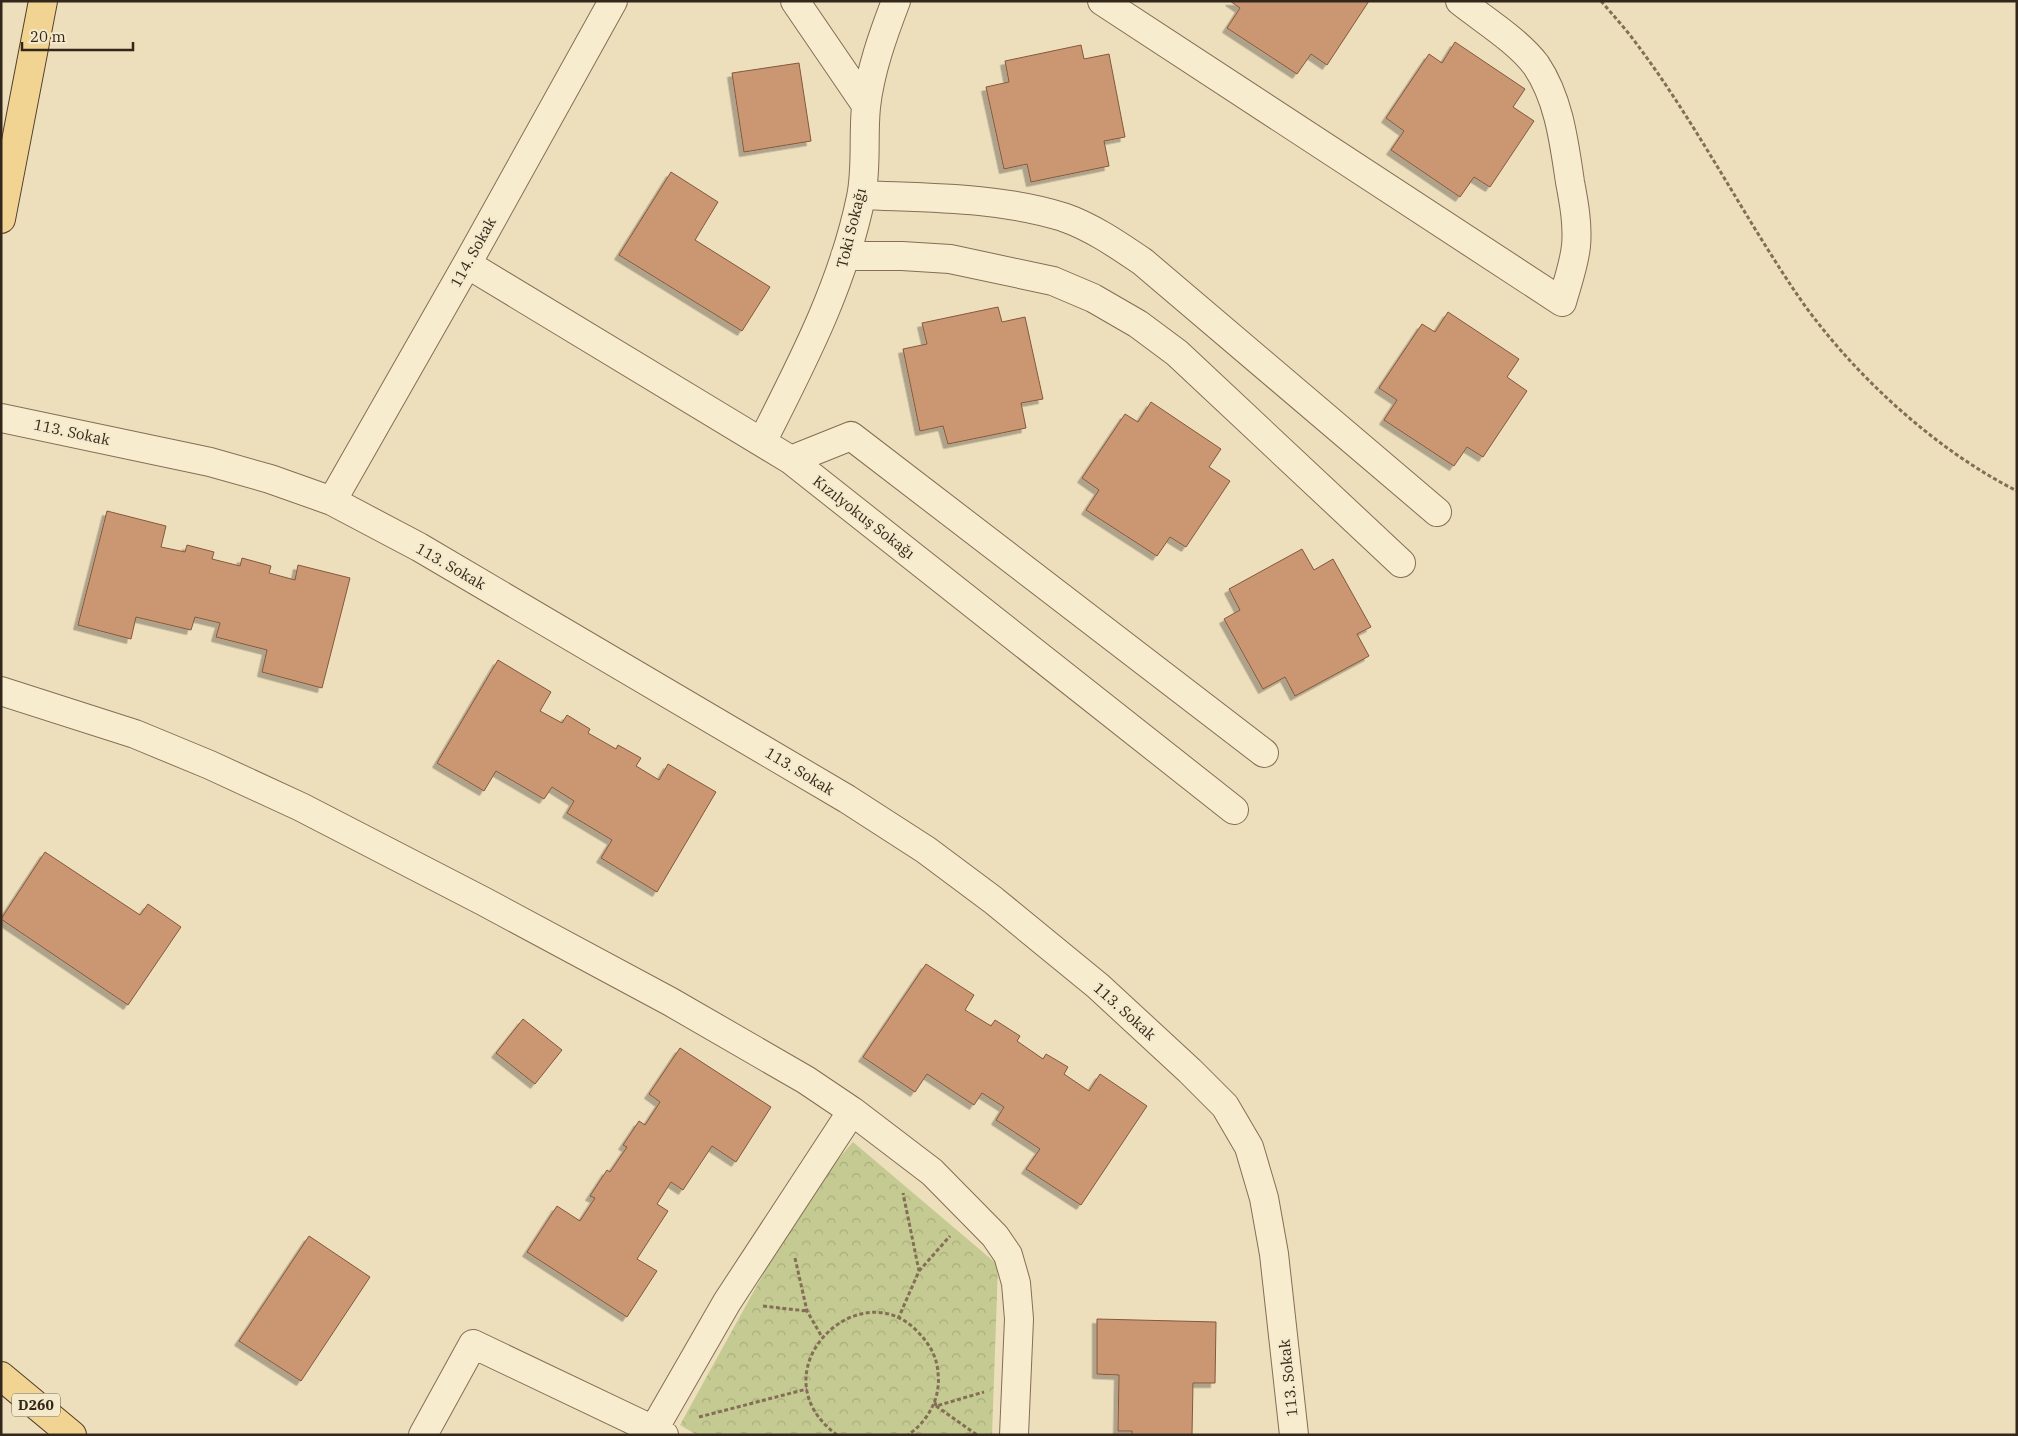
<svg xmlns="http://www.w3.org/2000/svg" width="2018" height="1436" font-family="'IBM Plex Serif',serif">
  <defs>
    <pattern id="park-crowns" width="20" height="18" patternUnits="userSpaceOnUse" patternTransform="scale(1.25)"><rect width="20" height="18" fill="#c4ca91"/><path d="M2 6a3 3 0 1 1 6 0M12 15a3 3 0 1 1 6 0" fill="none" stroke="#a9ae7c"/></pattern>
    <filter id="shadow"><feDropShadow dx="-4.5" dy="4.5" stdDeviation="0" flood-color="#0004"/></filter>
  </defs>
  <rect width="100%" height="100%" fill="#eddebc"/>
  <path fill="url(#park-crowns)" d="M853 1142 998 1265 992 1435H697L680 1425 807 1195Z"/>
  <path fill="#cb9772" stroke="#83583c" filter="url(#shadow)" d="M1230 1H1369L1327 65 1311 54 1297 74 1227 28 1240 8Z
    M1455 42 1525 89 1513 107 1534 121 1490 187 1474 177 1460 197 1391 150 1404 131 1386 118 1429 54 1442 63Z
    M1081 45 1084 59 1109 54 1125 137 1104 141 1109 166 1031 182 1027 164 1004 169 986 87 1009 82 1005 61Z
    M799 63 811 141 744 152 732 73Z
    M671 172 718 202 695 240 770 287 742 331 619 255Z
    M998 307 1002 322 1025 317 1043 399 1021 403 1026 428 948 444 943 426 920 431 903 349 927 344 922 323Z
    M1448 312 1519 359 1507 377 1527 391 1483 457 1467 447 1454 466 1384 420 1397 400 1379 388 1422 324 1435 332Z
    M1151 402 1221 449 1209 467 1230 481 1186 547 1170 537 1157 556 1086 510 1099 490 1082 478 1125 414 1138 422Z
    M107 511 166 526 161 547 185 552 187 545 214 552 212 559 240 566 242 558 271 566 269 573 295 580 298 565 350 578 322 688 262 672 267 650 216 637 220 623 195 617 191 630 136 617 131 639 78 625Z
    M1302 549 1314 570 1333 559 1371 627 1357 634 1369 656 1295 696 1285 677 1263 689 1224 619 1240 610 1229 589Z
    M498 660 551 692 540 711 562 723 567 715 590 729 588 733 616 749 618 745 641 758 636 766 659 780 668 764 716 792 657 892 601 858 612 840 567 813 574 801 552 787 544 799 496 771 484 791 437 763Z
    M45 852 140 915 148 904 181 927 128 1005 1 919Z
    M926 964 974 995 965 1010 991 1026 995 1020 1020 1036 1017 1041 1043 1059 1046 1054 1068 1067 1064 1074 1089 1091 1100 1074 1147 1106 1081 1205 1026 1169 1040 1149 996 1120 1004 1107 982 1093 974 1105 927 1074 915 1092 863 1057Z
    M523 1019 562 1050 535 1084 496 1053Z
    M680 1048 771 1107 736 1162 712 1146 683 1190 671 1182 657 1204 668 1211 637 1259 657 1271 627 1317 527 1252 557 1206 580 1221 595 1198 590 1196 607 1170 610 1172 627 1147 623 1145 639 1121 645 1125 660 1102 649 1094Z
    M309 1236 370 1277 301 1381 239 1341Z
    M1097 1319 1216 1322 1215 1383H1193L1192 1435H1132V1431H1118L1119 1375 1097 1374Z"/>
  <g fill="none" stroke-linecap="round" stroke-linejoin="round">
    <g stroke="#846e56" stroke-width="30">
      <path id="minor" d="M795 1 866 105
        M1102 1 1562 302C1567 284 1574 265 1576 246 1578 225 1574 203 1570 182 1564 142 1559 99 1536 65 1518 41 1484 20 1460 1
        M862 195C928 198 999 197 1063 217 1092 227 1118 245 1143 262L1437 512
        M845 256H902L950 259 1053 281 1093 298 1138 324 1177 353 1401 563
        M467 264 791 460 1234 810
        M1 418 210 462 270 479 332 501 419 547 847 799 926 850 993 900 1098 986 1190 1071 1225 1106 1249 1147 1264 1198 1274 1254 1294 1435
        M762 442C802 363 843 285 861 197 867 168 863 136 866 107 870 71 883 35 896 1
        M791 460 851 436 1264 753
        M332 501 467 264 613 1
        M1 691 135 734 210 765 301 807 483 901 671 1002 806 1080 852 1111 932 1172 995 1236 1008 1255 1016 1283 1019 1319 1014 1435
        M654 1429 727 1302 852 1111
        M423 1435 473 1344 664 1435"/>
    </g>
    <g stroke="#513d2b" stroke-width="30">
      <path id="major" d="M1 219 43 1
        M1 1376 72 1435"/>
    </g>
    <path stroke="#846e56" stroke-width="3" stroke-dasharray="4 2.5" stroke-linecap="butt" d="M1601 1C1612 14 1623 26 1633 39 1693 118 1739 208 1794 290 1847 369 1932 448 2017 491
      M795 1258 807 1311 822 1337
      M919 1271 950 1236
      M763 1306 807 1311
      M898 1319 919 1271 903 1193
      M935 1402 936 1406 984 1392
      M936 1406 977 1435
      M699 1417 807 1389
      M837 1435C754 1373 857 1271 916 1330 929 1343 937 1356 938 1373 941 1398 928 1421 908 1435"/>
    <use href="#minor" stroke="#f8eccf" stroke-width="28"/>
    <use href="#major" stroke="#f2d492" stroke-width="28"/>
  </g>
  <g text-anchor="middle" dominant-baseline="central" stroke-width="4" stroke-linejoin="round" paint-order="stroke">
    <rect fill="#f5e9cb" stroke="#6d6150" stroke-width="1" x="12" y="1393.5" width="48" height="23" rx="4"/>
    <g font-size="14" font-weight="bold" fill="#33271b">
      <text x="36" y="1405">D260</text>
    </g>
    <g font-size="15" fill="#33271b" stroke="#f5e9cb">
      <text transform="translate(851 228) rotate(-76)">Toki Sokağı</text>
      <text transform="translate(473 252) rotate(-61)">114. Sokak</text>
      <text transform="translate(72 432) rotate(12)">113. Sokak</text>
      <text transform="translate(864 517) rotate(38)">Kızılyokuş Sokağı</text>
      <text transform="translate(451 566) rotate(30)">113. Sokak</text>
      <text transform="translate(800 771) rotate(31)">113. Sokak</text>
      <text transform="translate(1125 1011) rotate(42)">113. Sokak</text>
      <text transform="translate(1288 1378) rotate(-96)">113. Sokak</text>
    </g>
  </g>
  <rect width="2018" height="1436" fill="none" stroke="#33271b" stroke-width="5"/>
  <path d="M22 42v8h111v-8" fill="none" stroke="#33271b" stroke-width="2.5"/>
  <text x="30" y="42" font-size="15" fill="#33271b" stroke="#f5e9cb" stroke-width="4" paint-order="stroke">20 m</text>
</svg>
